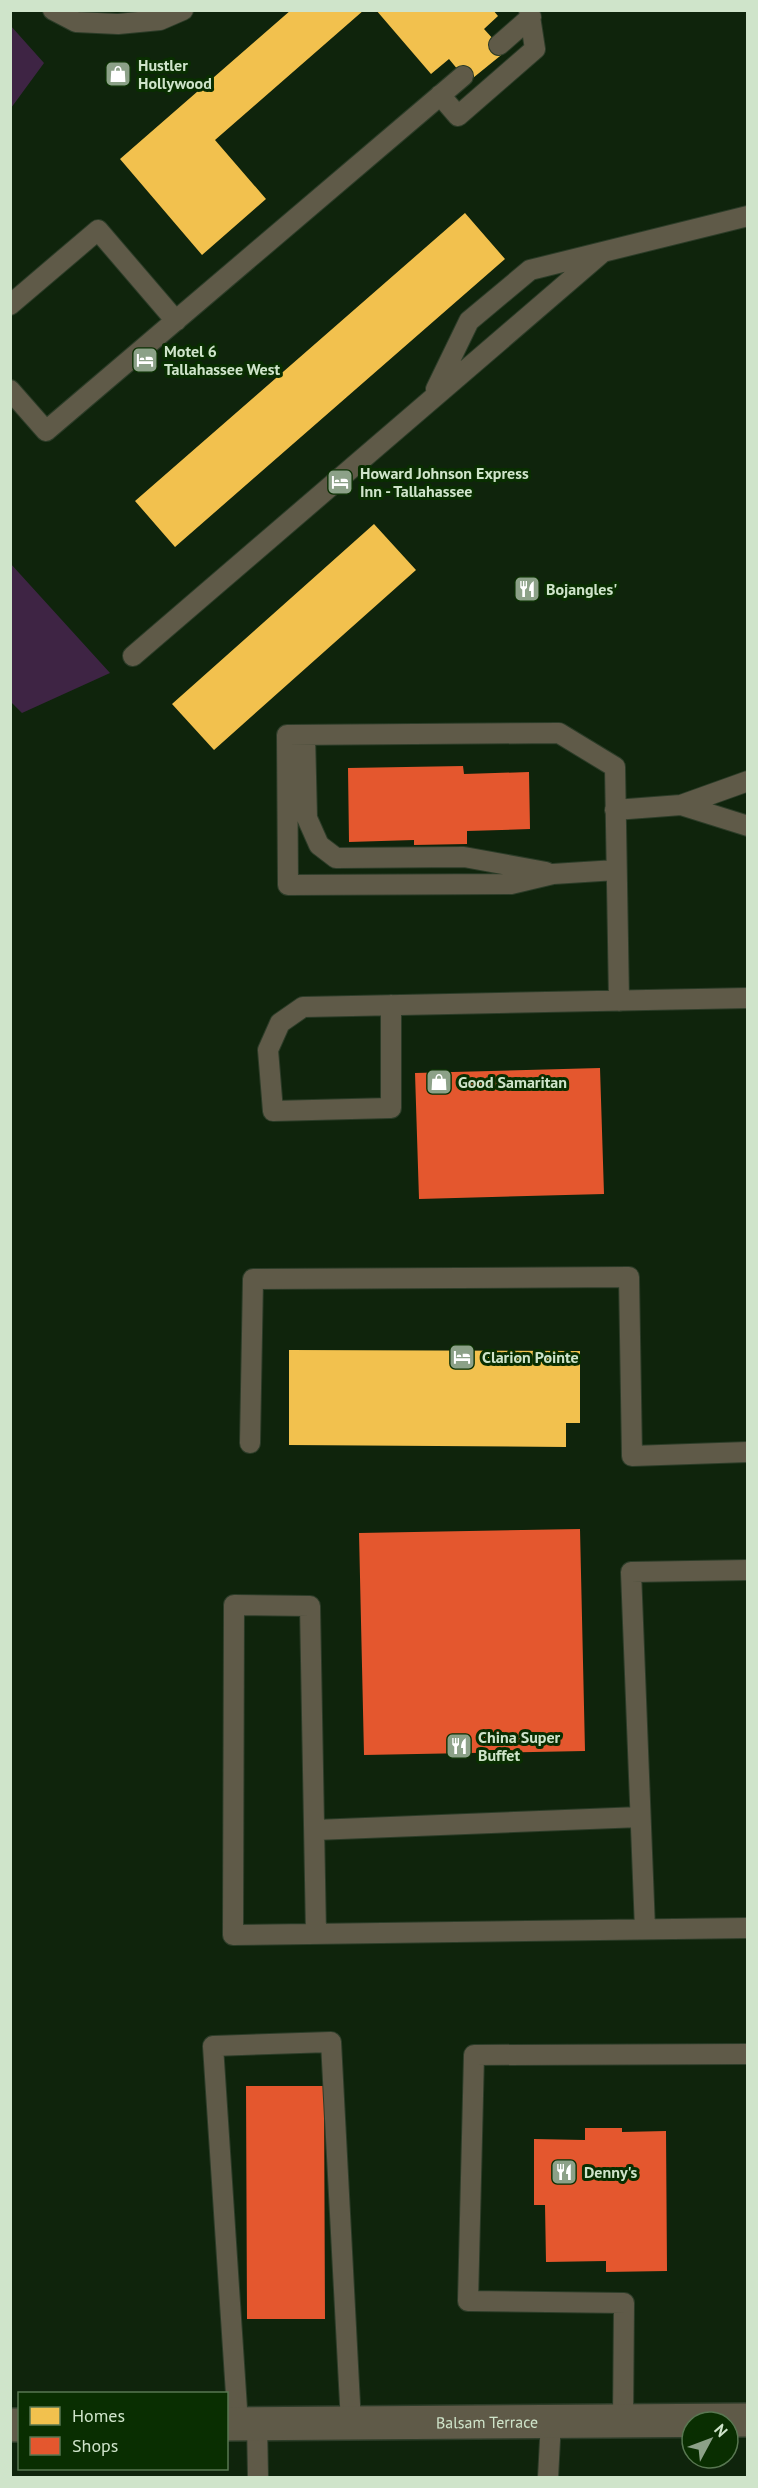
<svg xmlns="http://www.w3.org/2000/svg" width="758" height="2488" font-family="'PT Sans',sans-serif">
  <rect width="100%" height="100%" fill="#0f240c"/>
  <path fill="#3e2444" d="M10 25 44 63 11 108H10Z
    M10 563 110 673 22 713 11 702Z"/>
  <path fill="#f2c14e" d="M291 10H364L215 140 266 199 202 255 120 159Z
    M376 10H493L498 16 484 29 505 52 468 82 449 59 431 74Z
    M465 213 505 259 175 547 135 501Z
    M374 524 416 570 214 750 172 704Z
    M289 1350 580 1351V1423H566V1447L289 1445Z"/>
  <path fill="#e4572e" d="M463 766 464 774 529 772 530 829 467 831V844L414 845V840L349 842 348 768Z
    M600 1068 604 1194 419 1199 415 1073Z
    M580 1529 585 1751 364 1755 359 1533Z
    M246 2086H324L325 2319H247Z
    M585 2128H622V2132L666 2131 667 2271 606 2272V2261L546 2262 545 2205H534V2139L585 2140Z"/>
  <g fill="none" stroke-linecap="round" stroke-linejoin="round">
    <g stroke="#2c3c28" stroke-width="22">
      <path id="service" d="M53 10 76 22 118 24 160 20 183 10
        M499 45 531 17
        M440 95 458 116 535 49 529 10
        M10 305 98 230 176 321
        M436 389 469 321 530 270 748 216
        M10 390 46 431 463 76
        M133 656 603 252
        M305 735 307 818 319 845 336 858 464 857 546 872
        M681 805 748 826
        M615 810 681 805 748 781
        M616 870 553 874 511 884 288 885 287 735 559 733 615 767 619 1001
        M391 1005V1108L273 1111 268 1050 280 1023 303 1007 748 998
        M250 1443 253 1279 629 1277 632 1456 748 1452
        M315 1830 640 1817
        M645 1929 631 1572 748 1570
        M316 1934 310 1606 234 1605 233 1935 748 1928
        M623 2421 624 2303 468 2301 474 2055 748 2054
        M257 2423 258 2478
        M238 2424 213 2046 331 2042 351 2423
        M548 2478 551 2421"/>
    </g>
    <g stroke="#2c3c28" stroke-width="36">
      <g id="minor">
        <path id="s1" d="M226 2424 748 2420"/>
        <path d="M10 2425H20"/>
      </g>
    </g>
    <use href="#service" stroke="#5f5a48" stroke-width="20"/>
    <use href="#minor" stroke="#5f5a48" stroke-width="33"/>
  </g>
  <defs>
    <g id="shop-square" transform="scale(1.35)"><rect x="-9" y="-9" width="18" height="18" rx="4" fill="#8ca188" stroke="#092e01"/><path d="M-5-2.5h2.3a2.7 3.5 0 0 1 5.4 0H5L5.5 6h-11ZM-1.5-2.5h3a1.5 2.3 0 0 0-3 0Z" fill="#fff"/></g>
    <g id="hotel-square" transform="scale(1.35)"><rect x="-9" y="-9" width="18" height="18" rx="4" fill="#8ca188" stroke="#092e01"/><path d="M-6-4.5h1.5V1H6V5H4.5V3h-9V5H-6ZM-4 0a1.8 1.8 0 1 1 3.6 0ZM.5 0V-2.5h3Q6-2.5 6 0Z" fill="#fff"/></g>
    <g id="restaurant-square" transform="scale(1.35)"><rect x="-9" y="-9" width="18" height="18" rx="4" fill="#8ca188" stroke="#092e01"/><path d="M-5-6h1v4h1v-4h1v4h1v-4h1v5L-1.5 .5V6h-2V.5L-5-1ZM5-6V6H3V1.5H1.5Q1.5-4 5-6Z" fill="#fff"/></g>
  </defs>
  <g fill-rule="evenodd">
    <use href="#shop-square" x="118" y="74"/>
    <use href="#hotel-square" x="145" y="360"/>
    <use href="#hotel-square" x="340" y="482"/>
    <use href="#restaurant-square" x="527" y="589"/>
    <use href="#shop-square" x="439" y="1082"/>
    <use href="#hotel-square" x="462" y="1357"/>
    <use href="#restaurant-square" x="459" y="1746"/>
    <use href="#restaurant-square" x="564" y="2172"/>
  </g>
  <g text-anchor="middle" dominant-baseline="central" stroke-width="6" stroke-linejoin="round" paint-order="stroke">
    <g font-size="16" font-weight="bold" fill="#cfe4ca" stroke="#092e01" text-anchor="start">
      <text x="138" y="65">Hustler<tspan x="138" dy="18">Hollywood</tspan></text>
      <text x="164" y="351">Motel 6<tspan x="164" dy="18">Tallahassee West</tspan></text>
      <text x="360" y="473">Howard Johnson Express<tspan x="360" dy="18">Inn - Tallahassee</tspan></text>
      <text x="546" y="589">Bojangles'</text>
      <text x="458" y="1082">Good Samaritan</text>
      <text x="482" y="1357">Clarion Pointe</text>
      <text x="478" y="1737">China Super<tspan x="478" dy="18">Buffet</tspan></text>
      <text x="584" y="2172">Denny's</text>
    </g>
    <g font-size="16" fill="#cfe4ca" stroke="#092e01">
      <text stroke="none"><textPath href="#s1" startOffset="261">Balsam Terrace</textPath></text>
    </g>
  </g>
  <rect width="758" height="2488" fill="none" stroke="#cfe4ca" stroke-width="24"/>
  <rect x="18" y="2392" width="210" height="78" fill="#092e01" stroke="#587751" stroke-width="1.5"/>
  <rect x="30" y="2407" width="30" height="18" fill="#f2c14e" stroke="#587751" stroke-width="1.5"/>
  <text x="72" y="2422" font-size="18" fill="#cfe4ca">Homes</text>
  <rect x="30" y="2437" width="30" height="18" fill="#e4572e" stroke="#587751" stroke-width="1.5"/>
  <text x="72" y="2452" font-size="18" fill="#cfe4ca">Shops</text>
  <g transform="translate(710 2440) rotate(49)"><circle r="28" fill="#092e01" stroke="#587751" stroke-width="1.5"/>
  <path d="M0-4.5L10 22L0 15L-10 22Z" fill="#8ca188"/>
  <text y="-9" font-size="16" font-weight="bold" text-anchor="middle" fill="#cfe4ca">N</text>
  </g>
</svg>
